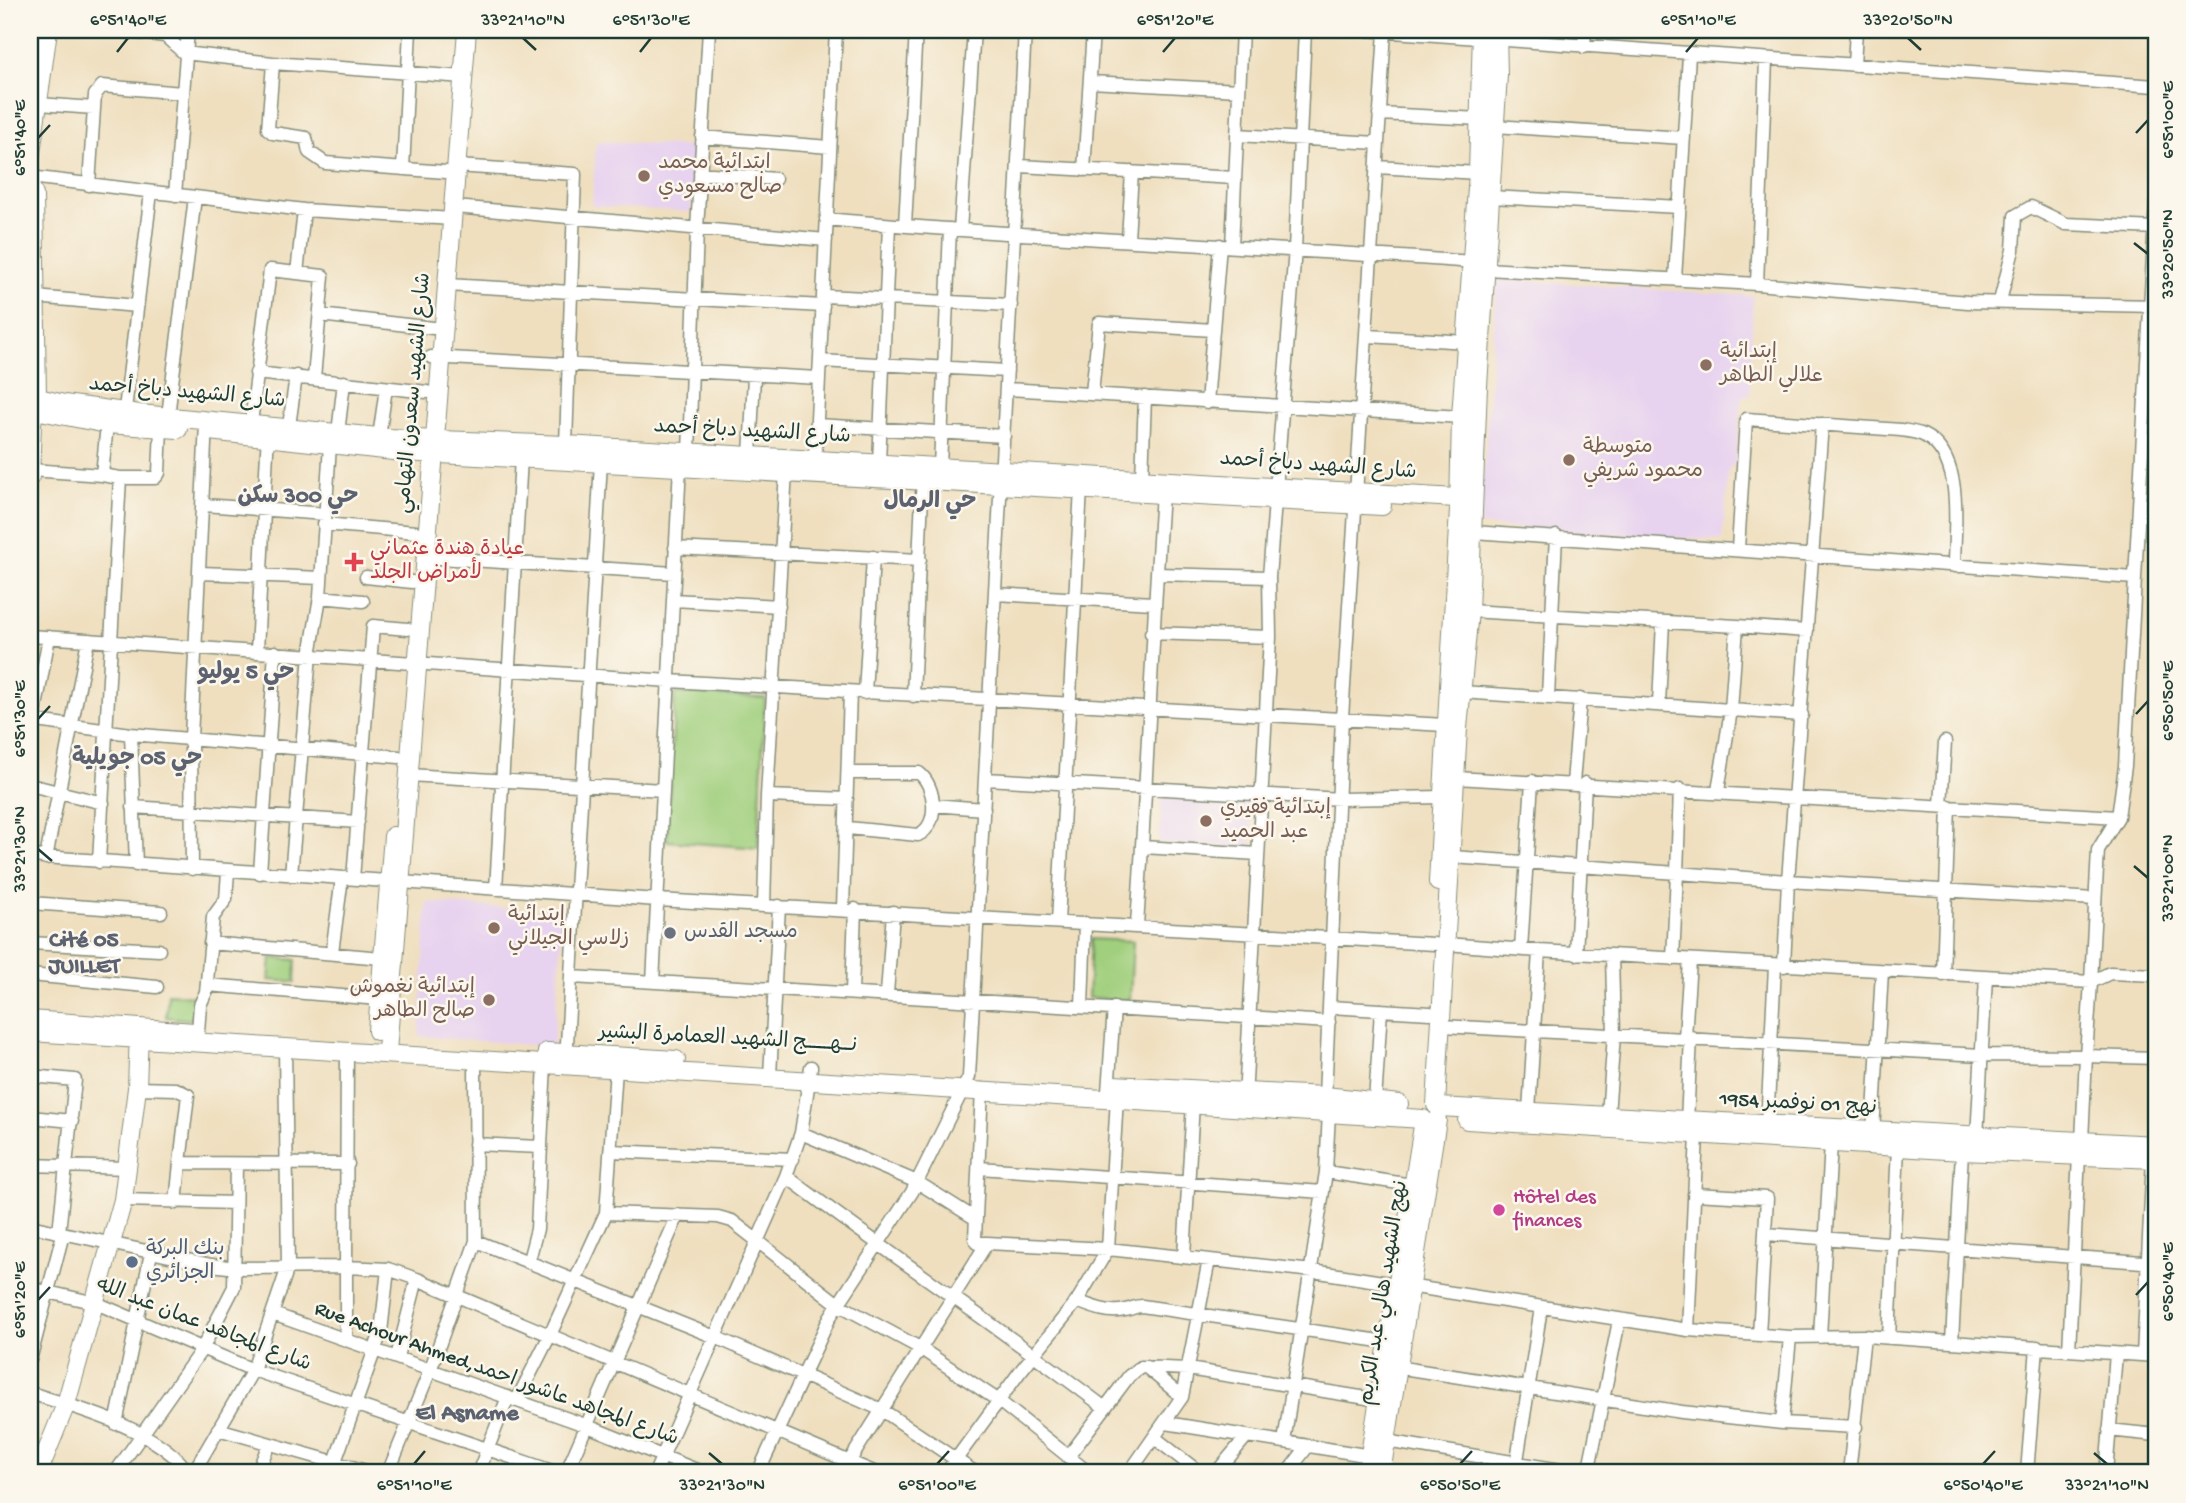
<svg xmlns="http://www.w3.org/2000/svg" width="2186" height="1503" font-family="'Gochi Hand','Playpen Sans Arabic',sans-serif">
  <rect width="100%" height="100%" fill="#fbf7ec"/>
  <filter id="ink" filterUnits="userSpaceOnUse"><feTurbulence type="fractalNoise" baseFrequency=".0143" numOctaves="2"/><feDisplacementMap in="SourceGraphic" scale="14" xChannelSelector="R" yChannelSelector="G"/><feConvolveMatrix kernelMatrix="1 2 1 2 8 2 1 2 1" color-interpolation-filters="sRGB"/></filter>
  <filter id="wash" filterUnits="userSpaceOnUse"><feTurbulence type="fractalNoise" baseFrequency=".00686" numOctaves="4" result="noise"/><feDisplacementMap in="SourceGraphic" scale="28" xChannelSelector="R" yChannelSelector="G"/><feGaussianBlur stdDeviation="1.57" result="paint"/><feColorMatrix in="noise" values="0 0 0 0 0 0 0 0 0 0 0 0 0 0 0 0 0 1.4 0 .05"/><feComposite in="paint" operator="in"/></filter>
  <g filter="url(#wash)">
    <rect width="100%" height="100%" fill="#efdfbf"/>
    <path fill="#e7d2ef" d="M596 141 695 147 691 212 592 206Z
      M1497 279 1753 296 1750 396H1742L1735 464 1729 468 1722 540 1480 526Z
      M1162 795 1253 800 1250 848 1159 843Z
      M427 902 564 913 553 1047 419 1036Z"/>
    <path fill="#a0cf7d" stroke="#608658" stroke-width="2" d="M675 693 765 698 758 848 667 841Z
      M1091 939 1133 941 1130 1000 1088 998Z
      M271 958 296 960 295 982 269 980Z
      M168 994 194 996 192 1020 166 1017Z"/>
  </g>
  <g filter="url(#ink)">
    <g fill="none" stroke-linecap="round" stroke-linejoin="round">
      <g stroke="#878e7a" stroke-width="15">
        <path id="street" d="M114 30 165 36 184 53 273 63 464 77
          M1365 30 2156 86
          M1584 47 1585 30
          M273 63 268 129 273 133 306 138 309 152 325 163 446 172
          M1854 65 1856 30
          M1090 82 1239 90
          M39 104 94 108 95 95 102 86 182 93
          M1379 114 1481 119
          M1494 126 1684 138
          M1237 135 1378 143
          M702 137 830 147
          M457 166 575 174 566 445
          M1020 166 1235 178
          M1377 167 1478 173
          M403 169 410 30
          M1084 170 1093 30
          M700 173 775 179
          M30 177 304 210 453 219
          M89 185 94 108
          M175 195 188 30
          M1490 197 1680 207
          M455 207 826 240
          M826 219C1042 239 1258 246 1473 262
          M905 225 916 30
          M960 230 974 30
          M1128 239 1132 172
          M1232 246 1242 30
          M1486 269 1757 284 1968 302 2156 306
          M297 273 323 276 314 378
          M1675 279 1689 55
          M1757 284 1766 60
          M447 285 823 306
          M824 296 1011 305
          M35 297 137 306
          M2000 301 2013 250 2015 216 2031 207 2066 224 2156 228
          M320 315 433 328
          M1368 336 1467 342
          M431 357 819 378
          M820 361 1007 371
          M256 373 427 392
          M1007 389 1461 417
          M1092 393 1099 323 1213 330
          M1207 403 1220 245
          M168 416 195 197
          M124 418 151 192
          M251 423 270 270 297 273 304 210
          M817 425 1004 436
          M289 426 296 376
          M338 433 344 382
          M379 437 386 388
          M689 453 697 229 709 30
          M750 456 754 376
          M815 460 836 30
          M879 463 889 225
          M940 467 950 229
          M31 470 102 475
          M120 478H155L159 473 161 428
          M1142 478 1145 397
          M204 505 325 514
          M324 524 416 532
          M675 548 920 560
          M1738 549 1746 419 1901 430C1908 431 1917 432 1923 435 1966 456 1954 528 1954 566
          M423 557 674 573
          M201 573 321 578
          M1157 574 1269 577
          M366 577 412 582
          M2135 578 2156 202
          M996 594 1153 603
          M320 597 363 601
          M673 600 779 606
          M1737 626 1807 631
          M1151 633 1270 637
          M30 636 669 681 1445 725
          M257 651 268 432
          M1461 692 1731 710 1737 626 1469 611
          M865 693 873 557
          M913 696 923 473
          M1548 696 1556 536
          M1659 704 1663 622
          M30 720 131 734 399 757
          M131 734 136 865
          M30 739 49 637
          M848 773H919C936 786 940 825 918 835L848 828
          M409 775 663 790
          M1456 778 2118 817 2125 766 2135 578 1473 532
          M986 779 1341 799 1442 797
          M1573 783 1580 699
          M30 785 103 803
          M1718 791 1731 710 1802 715
          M767 796 847 799
          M933 805 984 809
          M1941 805 1945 742
          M133 807 358 822
          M2118 817 2098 850 2091 982 2110 973 2156 975
          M1143 847 1258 854
          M30 856 658 900 1434 944
          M1452 857 1677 873 1680 789
          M46 858 88 640
          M99 862 120 478 102 475 107 424
          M192 869 191 738 206 423
          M260 873 275 652
          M291 875 310 655 320 597 330 445
          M353 879 373 626 408 629
          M496 889 521 458
          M30 903 161 912
          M764 905 767 796 786 471
          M843 908 850 692
          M1058 922 1081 488
          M1137 925C1147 781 1152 638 1162 494
          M30 943 159 950
          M210 943 382 958
          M1446 944 1539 951 1529 1111
          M1521 949 1532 781
          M1539 951 2091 982 2086 1056 2156 1058
          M332 952 342 878
          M1576 954 1585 783
          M1673 959 1677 873 1788 881 1822 424
          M1784 966 1788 881 2095 899
          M30 975 157 987
          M1943 975 1949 806
          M572 977 1329 1022
          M653 982 680 466
          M207 985 379 999
          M852 992 855 909
          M887 994 893 912
          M1082 1006 1085 923
          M1330 1007 1430 1013
          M1442 1026 1982 1055 2086 1056 2082 1141
          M198 1032 200 1005 206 992 213 917 226 899 228 872
          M1685 1037 1690 961
          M566 1061 601 462
          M30 1076 75 1080 59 1232
          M770 1076 779 906
          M137 1088 176 1089 188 1095 180 1163 348 1164
          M1108 1092 1114 1008
          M1245 1099 1270 637 1269 577 1295 249 1305 30
          M1375 1102 1381 1010
          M1608 1115 1614 1035 1612 956
          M30 1117 72 1121
          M1687 1122 1691 1037
          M1767 1126 1775 966
          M1873 1132 1882 971
          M801 1133 917 1182 976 1219
          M1977 1137 1986 977
          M475 1144 541 1147
          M611 1151 793 1159
          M30 1165 128 1168
          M979 1168 1323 1192
          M1326 1172 1412 1185
          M786 1176C891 1256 1001 1328 1105 1408
          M1694 1194 1767 1198 1759 1335
          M123 1200 235 1203
          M176 1203 180 1163
          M606 1213 718 1217 732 1221 838 1304 920 1348 999 1401 1089 1473
          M30 1226 211 1265 237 1268 346 1267 347 1050
          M1766 1234 2156 1263
          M476 1241 715 1337 882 1410 976 1473
          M987 1243 1108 1249 1313 1271 1688 1330 1790 1337 1864 1336 2156 1356
          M1184 1256 1193 1103
          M529 1260 537 1229 545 1063
          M30 1288 96 1303 253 1370 558 1473
          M1077 1301C1092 1307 1109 1314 1125 1310 1132 1309 1134 1306 1142 1306L1387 1342
          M273 1314 585 1425 704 1473
          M1688 1330 1697 1135
          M1820 1337 1831 1143
          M1889 1338 1898 1147
          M346 1339V1267L388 1269 417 1279 876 1473
          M1952 1342 1962 1151
          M2069 1350 2079 1156
          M2143 1355 2153 1159
          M397 1357 417 1279
          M30 1360 63 1234
          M1146 1367 1182 1397
          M1396 1367 1682 1412 1782 1423 1790 1337
          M30 1393C75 1407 163 1431 188 1473
          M517 1400 550 1335 606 1213 616 1069
          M1166 1423 1371 1456
          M1782 1423 1856 1427
          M116 1424 151 1253
          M218 1429 373 1473
          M2109 1430 2156 1435
          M1155 1438 1200 1473
          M1386 1441 1579 1473
          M1284 1442 1326 1172 1329 1112 1325 1096 1342 718 1385 31
          M1068 1457 1129 1376 1141 1367 1188 1369 1379 1400
          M115 1473 202 1349 234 1287 236 1165
          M193 1473 253 1370 288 1267 285 1048
          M257 1473 269 1444
          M331 1473 381 1332 388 1269
          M388 1473 431 1368 476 1241 475 1058
          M478 1473 508 1397
          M566 1473 678 1215
          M655 1473 786 1176 801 1133 811 1067
          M758 1473 830 1317 912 1192 969 1077 1025 30
          M842 1473 987 1243H977L975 1238 982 1089
          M946 1473 1019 1373 1077 1301 1108 1249 1117 1098
          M1129 1473 1182 1397 1209 1260
          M1216 1473 1246 1437
          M1287 1473 1308 1446
          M1515 1473 1541 1308
          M1588 1473 1619 1321
          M1849 1473 1864 1336
          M2027 1473 2037 1347
          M2106 1473 2116 1354"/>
      </g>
      <g stroke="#878e7a" stroke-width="20">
        <path id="secondary" d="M30 160 48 30
          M30 185 34 195 37 398 32 423 30 477
          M30 396 64 404 140 414 389 438 566 445 1473 499
          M30 409 107 424 178 429
          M209 431 403 452 1382 506
          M1438 882 1459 509 1461 417 1478 173 1482 30
          M30 1020 194 1032
          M377 1031 393 836
          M30 1032 1423 1119
          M387 1052 467 30
          M547 1052 676 1060
          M1113 1085 1325 1096 1399 1104
          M1436 1105 1458 728 1469 611 1478 386 1498 75 1497 30
          M1438 1107 2156 1145
          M1467 1120 1962 1151 2156 1159
          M38 1473 66 1404 123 1200 137 1088 139 1031
          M1367 1473 1424 1120
          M1381 1473 1437 1120"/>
      </g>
      <use href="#street" stroke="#fff" stroke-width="12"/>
      <use href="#secondary" stroke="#fff" stroke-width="18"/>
    </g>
  </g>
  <path fill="none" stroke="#1f3d34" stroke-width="2.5" d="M523 38 536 50M1908 38 1921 50M117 52 128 38M640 52 651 38M1163 52 1175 38M1686 52 1698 38M2136 133 2148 120M38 138 50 125M2134 243 2148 254M2136 714 2148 701M38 719 50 706M38 849 52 861M2134 866 2148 878M2136 1295 2148 1282M38 1300 50 1287M709 1453 722 1464M2094 1453 2107 1464M414 1464 425 1451M937 1464 949 1451M1460 1464 1472 1451M1983 1464 1995 1451"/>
  <g fill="#8d6e63" stroke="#fbf7ec" stroke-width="2.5">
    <circle cx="644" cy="176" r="7"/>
    <circle cx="1706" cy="365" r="7"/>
    <circle cx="1569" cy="460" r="7"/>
    <circle cx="1206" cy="821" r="7"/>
    <circle cx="494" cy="928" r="7"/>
    <circle cx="489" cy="1000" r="7"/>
  </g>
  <path fill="#e0444e" stroke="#fbf7ec" stroke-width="2.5" d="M350.5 551.5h7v7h7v7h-7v7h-7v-7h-7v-7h7z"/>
  <circle fill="#6b7280" stroke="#fbf7ec" stroke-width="2.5" cx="670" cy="933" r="7"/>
  <circle fill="#d1479c" stroke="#fbf7ec" stroke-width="2.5" cx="1499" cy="1210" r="7"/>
  <circle fill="#5c6f8a" stroke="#fbf7ec" stroke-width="2.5" cx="132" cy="1262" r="7"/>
  <g text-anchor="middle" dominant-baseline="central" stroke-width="5" stroke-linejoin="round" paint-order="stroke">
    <g font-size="21" fill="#785e54" stroke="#fbf7ec" text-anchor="start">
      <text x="658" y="164">ابتدائية محمد<tspan x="658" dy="24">صالح مسعودي</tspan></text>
      <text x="1720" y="353">إبتدائية<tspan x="1720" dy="24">علالي الطاهر</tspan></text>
      <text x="1583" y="448">متوسطة<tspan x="1583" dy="24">محمود شريفي</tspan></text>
      <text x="1220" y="809">إبتدائية فقيري<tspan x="1220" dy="24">عبد الحميد</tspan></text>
      <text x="508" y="916">إبتدائية<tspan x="508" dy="24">زلاسي الجيلاني</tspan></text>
      <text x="475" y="988" text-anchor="end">إبتدائية نغموش<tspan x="475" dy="24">صالح الطاهر</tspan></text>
    </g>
    <g font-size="21" fill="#1f3d34" stroke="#fbf7ec">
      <text transform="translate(415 393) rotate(-85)">شارع الشهيد سعدون التهامي</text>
      <text transform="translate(187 394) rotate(5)">شارع الشهيد دباخ أحمد</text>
      <text transform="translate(752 433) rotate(3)">شارع الشهيد دباخ أحمد</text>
      <text transform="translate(1318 467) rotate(4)">شارع الشهيد دباخ أحمد</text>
      <text transform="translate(728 1040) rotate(3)">نــهـــــج الشهيد العمامرة البشير</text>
      <text transform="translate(1798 1105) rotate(3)">نهج 01 نوفمبر 1954</text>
      <text transform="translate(1385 1293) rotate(-81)">نهج الشهيد هالي عبد الكريم</text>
      <text transform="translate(203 1326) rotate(21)">شارع المجاهد عمان عبد الله</text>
      <text transform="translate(496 1375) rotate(20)">Rue Achour Ahmed,شارع المجاهد عاشور احمد</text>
    </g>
    <g font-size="21" fill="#be3a42" stroke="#fbf7ec" text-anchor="start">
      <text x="370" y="550">عيادة هندة عثماني<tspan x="370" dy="24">لأمراض الجلد</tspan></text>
    </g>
    <g font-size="21" fill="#5b616d" stroke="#fbf7ec" text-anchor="start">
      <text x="684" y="933">مسجد القدس</text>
    </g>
    <g font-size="21" fill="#b23c85" stroke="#fbf7ec" text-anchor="start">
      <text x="1513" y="1198">Hôtel des<tspan x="1513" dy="24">finances</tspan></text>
    </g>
    <g font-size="21" fill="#4e5e75" stroke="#fbf7ec" text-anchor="start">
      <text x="146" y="1250">بنك البركة<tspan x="146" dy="24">الجزائري</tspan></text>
    </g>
    <g font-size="23" font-weight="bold" fill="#5c626f" stroke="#fbf7ec">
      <text x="298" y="497">حي 300 سكن</text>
      <text x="930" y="502">حي الرمال</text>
      <text x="246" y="673">حي 5 يوليو</text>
      <text x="137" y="759">حي 05 جويلية</text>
      <text x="84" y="941">Cité 05<tspan x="84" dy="26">JUILLET</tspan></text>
    </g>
    <g font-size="24" font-weight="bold" fill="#5c626f" stroke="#fbf7ec">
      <text x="467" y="1414">El Asname</text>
    </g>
  </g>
  <rect width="2186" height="1503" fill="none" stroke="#fbf7ec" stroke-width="77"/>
  <rect x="38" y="38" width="2110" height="1426" fill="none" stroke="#1f3d34" stroke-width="2.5"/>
  <g font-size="18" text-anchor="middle" fill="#1f3d34">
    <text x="128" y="25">6°51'40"E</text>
    <text x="523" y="25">33°21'10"N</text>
    <text x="651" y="25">6°51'30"E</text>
    <text x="1175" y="25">6°51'20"E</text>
    <text x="1698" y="25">6°51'10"E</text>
    <text x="1908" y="25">33°20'50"N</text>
    <text transform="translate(2167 120) rotate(-90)" y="6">6°51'00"E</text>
    <text transform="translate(19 138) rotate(-90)" y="6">6°51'40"E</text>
    <text transform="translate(2167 254) rotate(-90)" y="6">33°20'50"N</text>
    <text transform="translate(2167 701) rotate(-90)" y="6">6°50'50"E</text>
    <text transform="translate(19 719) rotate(-90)" y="6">6°51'30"E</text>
    <text transform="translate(19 849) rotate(-90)" y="6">33°21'30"N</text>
    <text transform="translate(2167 878) rotate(-90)" y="6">33°21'00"N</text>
    <text transform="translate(2167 1282) rotate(-90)" y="6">6°50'40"E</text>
    <text transform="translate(19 1300) rotate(-90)" y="6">6°51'20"E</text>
    <text x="414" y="1490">6°51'10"E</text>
    <text x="722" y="1490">33°21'30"N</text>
    <text x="937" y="1490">6°51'00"E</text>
    <text x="1460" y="1490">6°50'50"E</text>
    <text x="1983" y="1490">6°50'40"E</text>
    <text x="2107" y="1490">33°21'10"N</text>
  </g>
</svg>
